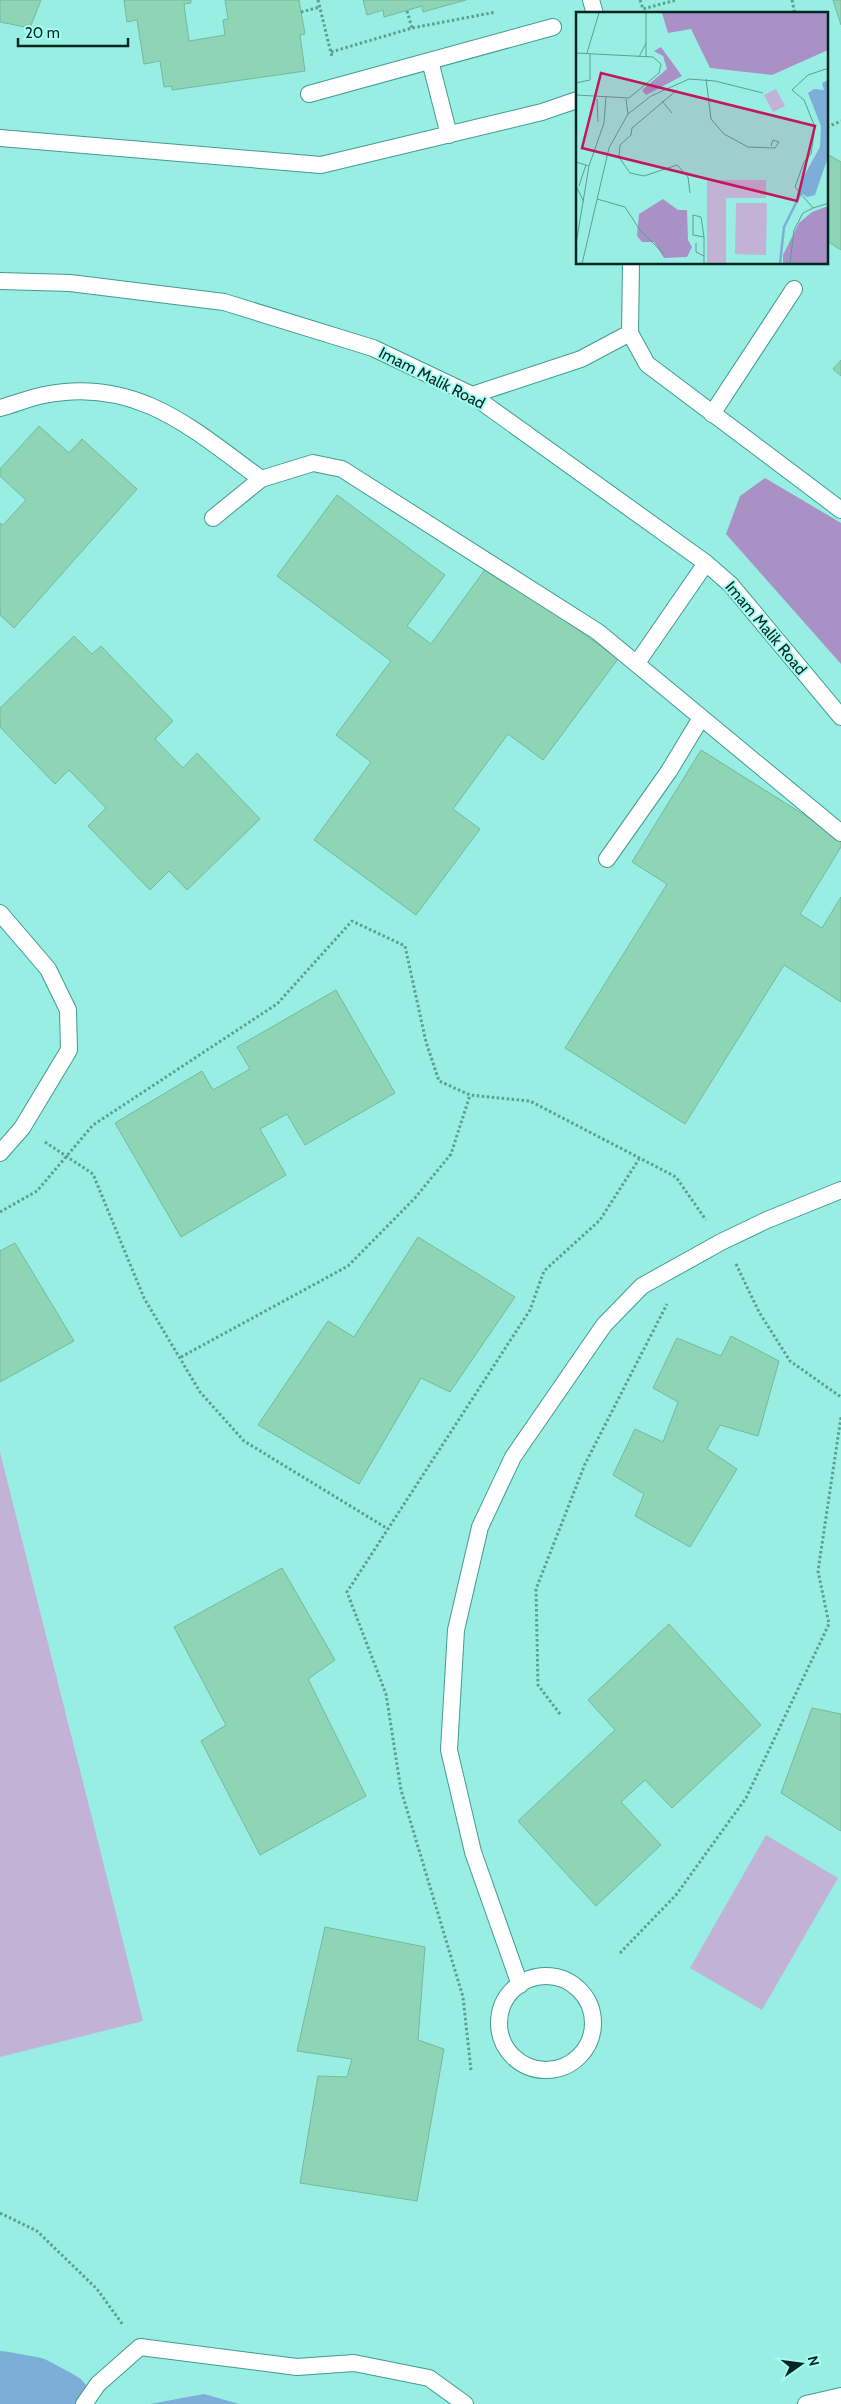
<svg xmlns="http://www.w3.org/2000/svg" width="841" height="2404" font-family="Cabin,sans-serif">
  <rect width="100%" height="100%" fill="#98eee2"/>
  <path fill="#c2b2d6" d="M0 1452 143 2021 0 2057Z
    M766 1835 838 1878 762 2010 690 1968Z"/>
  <path fill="#a991c6" d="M765 478 841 523V664L726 534 740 496Z"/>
  <path fill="#7daed8" d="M204 2394 239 2404H150Z"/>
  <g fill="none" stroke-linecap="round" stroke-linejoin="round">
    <path stroke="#7daed8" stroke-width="66" d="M0 2384 33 2390 59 2404"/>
  </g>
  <path fill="#8dd5b5" stroke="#73ba9b" d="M0 0H41L30 28 0 22Z
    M124 0H191V3L184 4 189 41 225 35 223 20 228 19 225 0H299L305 34 300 35 305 71 172 90V86L164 87 160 61 144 64 137 20 127 22Z
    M363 0H466L423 12 422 6 384 17 383 10 367 15Z
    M833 0H841V25Z
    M827 154 841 162V250L827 241Z
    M841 360V376L833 369Z
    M39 426 69 453 82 439 137 489 14 628 0 615V523L3 525 26 500 0 476V469Z
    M337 495 445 575 407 626 431 644 489 564 618 659 543 760 508 734 453 809 480 829 416 915 314 840 371 762 336 735 391 661 277 576Z
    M74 636 92 654 101 646 173 721 155 739 183 768 197 753 260 819 187 890 169 871 150 890 88 826 106 808 69 770 55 784 0 727V708Z
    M701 750 841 838V847L800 914 822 928 841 897V1002L784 965 685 1124 565 1048 667 884 632 862Z
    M336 990 395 1093 305 1145 287 1114 260 1129 286 1175 181 1237 115 1123 202 1071 213 1090 250 1069 237 1047Z
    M418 1237 515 1297 450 1392 421 1378 359 1484 258 1425 328 1321 354 1337Z
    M15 1243 74 1341 0 1382V1251Z
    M731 1336 779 1361 758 1436 720 1425 707 1449 737 1469 690 1547 635 1516 644 1494 613 1475 635 1429 663 1442 678 1402 653 1388 677 1338 721 1356Z
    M282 1568 335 1660 308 1679 366 1796 260 1855 201 1741 226 1725 174 1627Z
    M669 1624 761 1725 672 1808 645 1780 621 1802 661 1845 596 1906 518 1821 615 1730 588 1700Z
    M812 1708 841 1714V1831L781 1793Z
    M325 1927 425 1947 418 2040 444 2049 417 2201 300 2183 318 2076 347 2077 352 2059 297 2051Z"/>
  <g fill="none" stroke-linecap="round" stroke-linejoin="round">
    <g stroke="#439b90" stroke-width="18">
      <path id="service" d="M591 0 595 14
        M430 61 449 135
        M309 94 553 27
        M0 138 321 165 542 112 577 100
        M631 264 630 333 647 364 841 510
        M0 281 70 283 224 302 373 348 472 395 706 563 731 585 841 717
        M472 395 581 359 630 333
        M0 408C15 404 29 398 44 395 136 376 193 429 261 479L313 463 342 469 598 632 841 833
        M712 414 794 289
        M213 518 261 479
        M637 663 706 563
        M607 859 669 771 701 718
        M0 913 48 969 68 1010 69 1050 22 1128 0 1153
        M499 2023a47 47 0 1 1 94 0a47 47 0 1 1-94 0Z
        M520 1985 473 1852 449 1750 456 1630 480 1527 513 1457 604 1325 642 1286 721 1242 767 1220 841 1190
        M84 2404 98 2384 140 2347 297 2367 354 2363 429 2378 465 2404
        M806 2404 841 2396"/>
    </g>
    <path stroke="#5b9e95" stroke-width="3" stroke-dasharray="2.5 2.5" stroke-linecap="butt" d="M318 0 332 57
      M640 0 643 9 676 0
      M792 0 795 14
      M407 11 412 28
      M301 12 320 7
      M331 52 412 28 496 12
      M827 127 841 121
      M45 1142 93 1174 144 1298 200 1392 244 1441 388 1529
      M0 1212 37 1191 93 1125 277 1004 352 921 405 946 426 1042 439 1081 470 1095 530 1101 676 1177 706 1220
      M736 1264 759 1312 790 1361 841 1397
      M181 1357 348 1266 415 1198 451 1154 470 1095
      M560 1714 538 1685 536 1589 585 1464 667 1304
      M620 1953 676 1895 746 1798 829 1624 818 1571 841 1417
      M471 2070 463 1997 401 1790 386 1694 347 1592 530 1310 544 1271 600 1220 639 1159
      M0 2213 37 2231 97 2289 123 2325"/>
    <use href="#service" stroke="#fff" stroke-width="16"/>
  </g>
  <g text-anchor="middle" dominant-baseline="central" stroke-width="4" stroke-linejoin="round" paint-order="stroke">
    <g font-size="16" fill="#012723" stroke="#a5fcf0">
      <text transform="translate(432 378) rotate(27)">Imam Malik Road</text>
      <text transform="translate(766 628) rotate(50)">Imam Malik Road</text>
    </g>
  </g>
  <g transform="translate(576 12)">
    <rect width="252" height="252" fill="#98eee2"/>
    <path d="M200 77 209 94 197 100 188 83ZM131 168H190V186H150V252H131ZM160 191H191L190 243 159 242Z" fill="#c2b2d6"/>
    <path d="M86 1H252V38L196 63 134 56 115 17 92 21ZM85 35 106 64 70 83 66 78 91 57 87 44 78 39ZM87 187 102 198H111L112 228 116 235 111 245 88 246 78 230H66L61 224 63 202ZM252 194V252H207V243L223 211 236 200Z" fill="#a991c6"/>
    <path d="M252 68V145L239 183 231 185 224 180V171L244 135 245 114 232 81 238 77 248 78 246 71Z" fill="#7daed8"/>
    <path fill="none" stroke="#7daed8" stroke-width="2.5" d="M204 252 208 215 227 177"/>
    <path fill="none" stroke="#5c9e96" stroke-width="1" d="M70 1V45M0 41 77 45 85 52 83 61 53 86 0 83M11 41 23 1M63 45 70 31M253 56 232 63 216 78 228 88 239 115 235 142 228 150 219 175 237 196 253 191M130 67 135 107 148 122 172 135 199 136 203 130 197 128 195 134M0 71 14 68V42M101 78 56 116 55 123 44 133 43 145 54 161 68 164 101 153 112 165 114 181M21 87 22 110M50 87 52 102M86 89 96 101M0 150 13 154 0 232M13 154 28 111 30 84M0 174 8 190M3 174 10 153M21 187 49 195 64 218 88 242M120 231V240L128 244M6 252 33 136 52 102 75 84 113 67 139 69 187 81M128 252V225L125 205 117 203V223L128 225M214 252 218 218 227 201 237 196"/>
    <path fill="#c2185b" fill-opacity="0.15" stroke="#c2185b" stroke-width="2.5" d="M25 61 239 114 221 189 6 136Z"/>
    <rect width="252" height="252" fill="none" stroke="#012723" stroke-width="2.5"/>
  </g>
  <g transform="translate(801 2364) rotate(76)" stroke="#a5fcf0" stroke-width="4" paint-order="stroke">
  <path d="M0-4L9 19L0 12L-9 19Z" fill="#012723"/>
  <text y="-8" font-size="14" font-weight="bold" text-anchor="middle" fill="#012723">N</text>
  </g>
  <path d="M18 38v8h110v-8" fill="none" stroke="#012723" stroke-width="2.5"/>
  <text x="25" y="38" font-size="15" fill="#012723" stroke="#a5fcf0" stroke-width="4" paint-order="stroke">20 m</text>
</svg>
